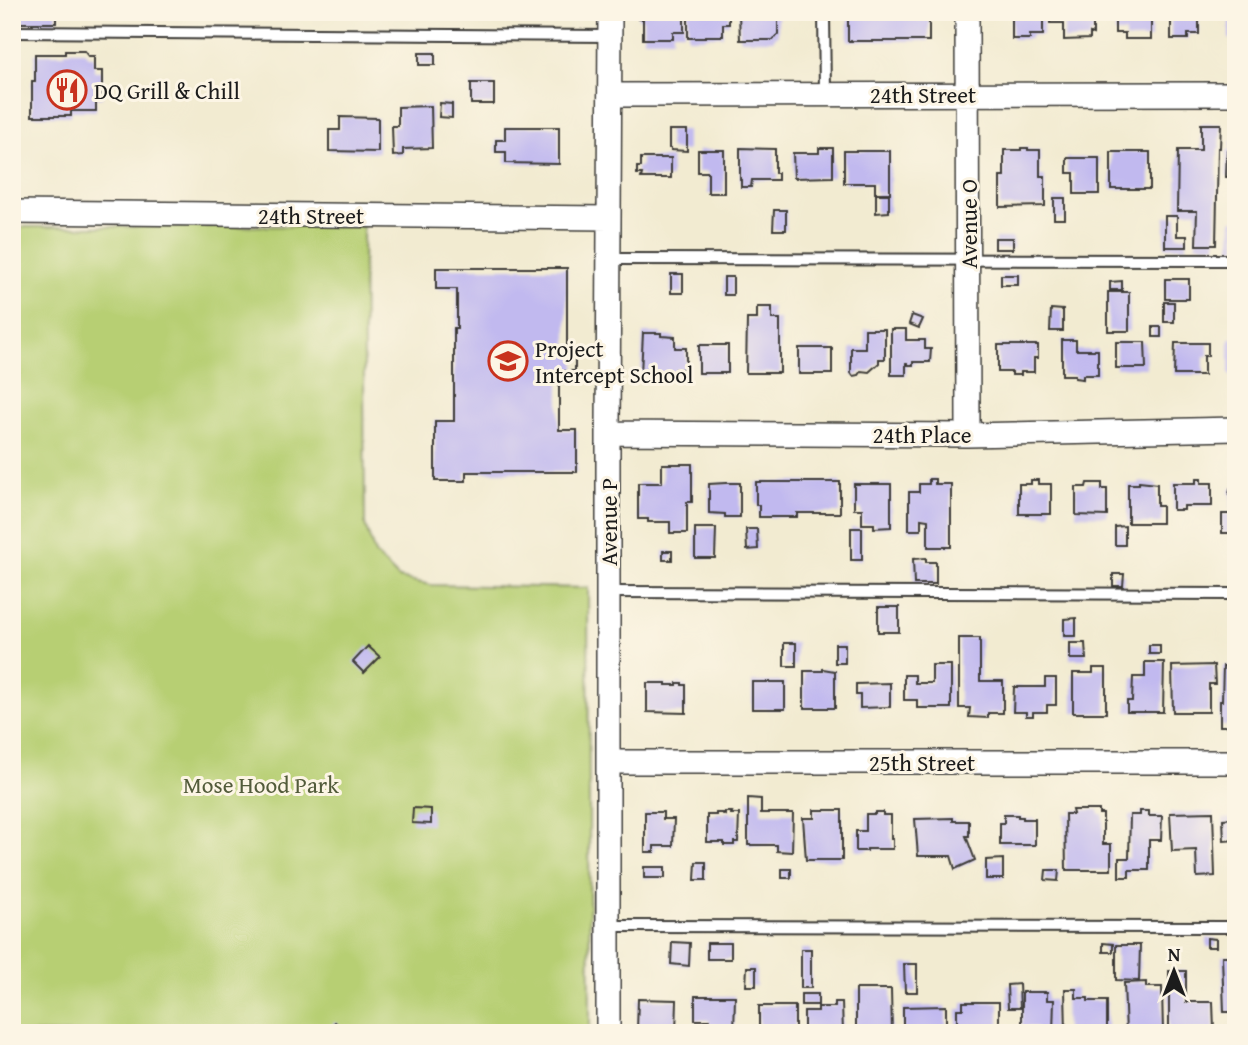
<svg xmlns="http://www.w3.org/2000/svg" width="1248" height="1045" font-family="'Gentium Book Plus',serif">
  <rect width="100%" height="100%" fill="#fcf5e5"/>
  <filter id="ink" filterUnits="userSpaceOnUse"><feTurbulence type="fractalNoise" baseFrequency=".0143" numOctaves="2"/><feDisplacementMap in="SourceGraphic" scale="14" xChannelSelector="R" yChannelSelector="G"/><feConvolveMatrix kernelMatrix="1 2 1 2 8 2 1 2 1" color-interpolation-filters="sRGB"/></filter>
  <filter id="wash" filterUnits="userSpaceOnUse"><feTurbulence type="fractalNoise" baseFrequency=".00686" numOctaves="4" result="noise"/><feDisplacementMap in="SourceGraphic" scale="28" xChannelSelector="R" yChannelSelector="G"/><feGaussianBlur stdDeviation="1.57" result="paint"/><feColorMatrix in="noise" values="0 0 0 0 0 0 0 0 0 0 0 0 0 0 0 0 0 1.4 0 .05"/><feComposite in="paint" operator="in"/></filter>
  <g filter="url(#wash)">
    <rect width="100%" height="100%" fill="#f2ebd1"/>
    <path fill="#b7cf73" stroke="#6a7648" stroke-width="2" d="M363 226 365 525 375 554 399 578 431 585 588 588 590 1033H12V227Z"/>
    <g id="blocks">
      <path fill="#c1b9ef" d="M12 12H56V23H12Z
        M638 12H684V32H673V39H643V19H638Z
        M688 12H729V24H723V36H705V38H688Z
        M739 12H778V34L773 40H740Z
        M852 12H932V18H929V41H848V15H852Z
        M1012 12H1043V35H1030V39H1012Z
        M1050 12H1093V34L1090 33V39L1064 40V23H1050Z
        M1115 12H1151V39H1125V33H1115Z
        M1171 12H1199V34H1188V39H1171Z
        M1229 17H1236V39H1229Z
        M65 51H84L88 56H94V71H102V98H96V111H71V116H32V81H35V54H65Z
        M419 53H435V65H419Z
        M471 83H494V104H471Z
        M440 103 452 104V118L439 117Z
        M431 106 432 148 403 149V155L393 156 392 126H398V107Z
        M340 117 378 118V152L329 151V130H340Z
        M1201 124H1221L1220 148H1218L1216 245H1196L1197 211H1177L1178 150H1201Z
        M505 127H559V164L506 163V152H496V140H505Z
        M669 130H687V151L671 150V148H669Z
        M1231 141H1236V177H1226L1227 150H1231Z
        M740 148 775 149V173H778V180H752L751 187H741V180H740Z
        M819 148H833V177L794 178 793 153H819Z
        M1021 148H1028V150H1040V176H1045V206L1000 207V176H1004V150H1021Z
        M698 150H724V193H708V172H698Z
        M844 151H890V193H875V183H844Z
        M1111 152H1150V189H1111Z
        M641 158H671V178H641L642 174H637V167H641Z
        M1067 158H1099V194H1074V173H1067Z
        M876 194H889V212L876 213Z
        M1054 198H1065V219H1054Z
        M774 210H786V230H773Z
        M1165 216H1177V236H1187V247H1165Z
        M1232 220H1236V249H1231Z
        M995 238H1013V249H995Z
        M436 268H567V355H575V371H559V430H577V472H466V481H435V421H454V328H457V289H436Z
        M671 274H683V293H671Z
        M1001 275H1018V285H1001Z
        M724 277H733V295H724Z
        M1165 279H1189V299H1165Z
        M1122 281V290H1110V282Z
        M1108 292H1129V331H1108Z
        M1164 302H1174V322H1164Z
        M757 307H772V319H780V373H746L747 319H757Z
        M1051 309 1063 310V331H1050Z
        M912 315 923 319 919 328 909 324Z
        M1153 327H1161V337H1153Z
        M865 329H885V359H879V363L869 372 861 371 858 375 853 376 851 373V348H865Z
        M891 329H906V340H925V349H931L930 362H913V365H907V363H906V375H891Z
        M643 333H661V336L675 337V348H686V369H676V374H641Z
        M1229 338H1236V375H1229Z
        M1062 340H1076V350H1098V375H1083V379L1075 378V375H1062Z
        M1116 342H1145L1146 368H1116Z
        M1175 343H1208V356H1204V375H1174Z
        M699 345H728V373H699Z
        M998 345H1038V358H1034V372H1021V375H1012V372H998Z
        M799 348H832V374H799Z
        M662 464H692V502H687V533H670V522H648V519H638V483H662Z
        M929 479H935V484H951V547H928V520L921 519V530H909V492H919V484H929Z
        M1196 479H1201V483H1212V506H1184V510H1173V483H1196Z
        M1031 480H1038V484H1051V514H1019V484H1031Z
        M756 482H840V513H797V517H759V505H756Z
        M1139 482 1157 484V506H1162V523H1128V484H1139Z
        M726 483H740V517H725V514L709 513V484Z
        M1087 483H1102V489H1107V516L1076 515V487H1086Z
        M854 484H891V527L874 528V524H862V509H854Z
        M1231 487H1236V508H1231V494H1229Z
        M1222 514H1233V533H1222Z
        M1125 526V545H1115V527Z
        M695 528H716L715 558H695Z
        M851 528H862V560H851Z
        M746 529H757L758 549 747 550Z
        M663 551H672V560H663Z
        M926 558V562H936V584H914L913 559Z
        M1113 574H1124L1123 586H1113Z
        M878 607H899V632H878Z
        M1076 618V636H1064V619Z
        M959 638H980V681H1003V713H988V718L969 717 970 708H959Z
        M784 643H796V666H784Z
        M1070 643H1085L1086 659H1070Z
        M835 644H845V663H835Z
        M1149 645H1160V654H1149Z
        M368 646 380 657 364 673 353 662Z
        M1145 662H1164L1163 712H1127V701H1132L1133 677H1145Z
        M932 665H951V708H917V700H904V675H915V683H932Z
        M1214 665 1215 684H1209V712H1173L1172 666Z
        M1223 666H1236V726H1220V701H1222Z
        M1093 668H1106V713H1073V673H1093Z
        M823 669 835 671V708H804V671H823Z
        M1045 678H1056V705H1047V712H1033V716H1026V712H1013L1014 687H1045Z
        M752 682H785V709H752Z
        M647 683H666V685H677V683H682V685H686V713L647 712Z
        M890 683V707L860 708V695H856V684Z
        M748 798 761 799V813H793L792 852 777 851V845H748Z
        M413 808 431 809V824L412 823Z
        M814 810H842V860H806L803 818H814Z
        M1072 810H1099V814H1103V844H1111V870H1066L1065 814H1073Z
        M1140 811H1149V816H1162L1161 840H1149V870H1129V877H1119V858H1129L1130 815H1140Z
        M645 812H663V819H674L673 846H654V852H645Z
        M725 812H732L731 814H739L738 842H734V845H724V842H707V815H716V813H723V814L725 815Z
        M875 812H883V815H891V839H893V849H867V851H856V831H866V814H875Z
        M1213 812 1215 876 1197 877 1196 850 1172 851 1170 813Z
        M1004 815H1018V817H1023V819H1035V845H1000V823H1004Z
        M953 818V821H969V836H966L975 860 955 869 951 856H918L915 819Z
        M1236 818V840L1224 841 1223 819Z
        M1003 859V879H986V860Z
        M696 862H706V880H695Z
        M644 867H665V878H644Z
        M782 869H791V878H782Z
        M1046 870H1059L1058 881 1045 880Z
        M1207 938 1216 939V947H1207Z
        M672 942 690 943 689 966 671 964Z
        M707 943H731V959H707Z
        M1103 943 1113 944V952H1103Z
        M1116 945H1140L1139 981 1116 980Z
        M801 949H811V988H801Z
        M1222 956H1236V1023H1234L1233 1012H1224Z
        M904 964H917V992H905Z
        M747 967H756V986H746Z
        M1169 971H1186V1002H1213L1214 1030H1169Z
        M1146 982V987H1162L1163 1033H1126L1124 983Z
        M1019 984 1020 1008H1008L1007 985Z
        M856 989H891L892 1033H856Z
        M1065 989H1076V998H1088V1001H1107V1033H1066Z
        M1022 992H1047V1000H1054L1053 1033H1037V1027H1022Z
        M801 994H818V1005H801Z
        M695 996H735L734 1033H709V1020H695Z
        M638 999 677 1000 676 1033 637 1031Z
        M835 1002H842L843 1033H804V1011H818V1007H835Z
        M963 1002H999V1033H957V1009H963Z
        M759 1006H795V1033H759Z
        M946 1006V1033H903V1007Z
        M335 1022 345 1030 342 1033H325Z"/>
    </g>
  </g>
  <g filter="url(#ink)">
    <use href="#blocks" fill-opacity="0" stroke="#3c3b37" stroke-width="2"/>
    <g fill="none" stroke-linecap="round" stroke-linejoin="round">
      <g stroke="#3c3b37" stroke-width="14">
        <path id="service" d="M824 12 825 94
          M12 32 610 36
          M609 259 1236 260
          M608 592 1236 594
          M608 926 1236 927"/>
      </g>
      <g stroke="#3c3b37" stroke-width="26">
        <path id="minor" d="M967 12 968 435
          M610 95 1236 94
          M12 212 609 218
          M608 433 968 435 1236 429
          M608 762H1236
          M608 1033V433L610 12"/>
      </g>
      <use href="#service" stroke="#fff" stroke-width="10"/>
      <use href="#minor" stroke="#fff" stroke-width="23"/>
    </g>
  </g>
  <defs>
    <g id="restaurant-ring" transform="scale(2.0125)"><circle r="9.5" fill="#fcf5e5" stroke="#c8321e" stroke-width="1.5"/><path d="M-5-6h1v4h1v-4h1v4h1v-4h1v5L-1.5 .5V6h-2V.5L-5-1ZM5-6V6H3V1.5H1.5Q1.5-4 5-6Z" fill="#c8321e"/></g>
    <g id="school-ring" transform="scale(2.0125)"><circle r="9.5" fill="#fcf5e5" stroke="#c8321e" stroke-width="1.5"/><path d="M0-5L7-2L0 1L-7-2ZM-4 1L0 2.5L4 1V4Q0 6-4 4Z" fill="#c8321e"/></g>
  </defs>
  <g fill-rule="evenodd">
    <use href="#restaurant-ring" x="67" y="90"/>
    <use href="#school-ring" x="508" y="361"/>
  </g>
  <g text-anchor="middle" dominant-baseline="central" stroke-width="6" stroke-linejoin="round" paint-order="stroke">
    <g font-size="23" fill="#1c1c1c" stroke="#fcf5e5" text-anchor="start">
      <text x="94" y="90">DQ Grill &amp; Chill</text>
      <text x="535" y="348">Project<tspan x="535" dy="26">Intercept School</tspan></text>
    </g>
    <g font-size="23" fill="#1c1c1c" stroke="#fcf5e5">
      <text x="923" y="94">24th Street</text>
      <text x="311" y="215">24th Street</text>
      <text transform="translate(968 224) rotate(-90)">Avenue O</text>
      <text x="922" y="434">24th Place</text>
      <text transform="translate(608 522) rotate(-90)">Avenue P</text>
      <text x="922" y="762">25th Street</text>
    </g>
    <g font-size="23" fill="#525b3a" stroke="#fcf5e5">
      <text x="261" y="784">Mose Hood Park</text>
    </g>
  </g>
  <rect width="1248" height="1045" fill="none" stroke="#fcf5e5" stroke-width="42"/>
  <g transform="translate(1174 971)" stroke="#fcf5e5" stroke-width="5" paint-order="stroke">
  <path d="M0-5L12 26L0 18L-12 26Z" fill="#1c1c1c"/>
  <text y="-10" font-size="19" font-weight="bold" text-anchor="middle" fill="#1c1c1c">N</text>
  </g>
</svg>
